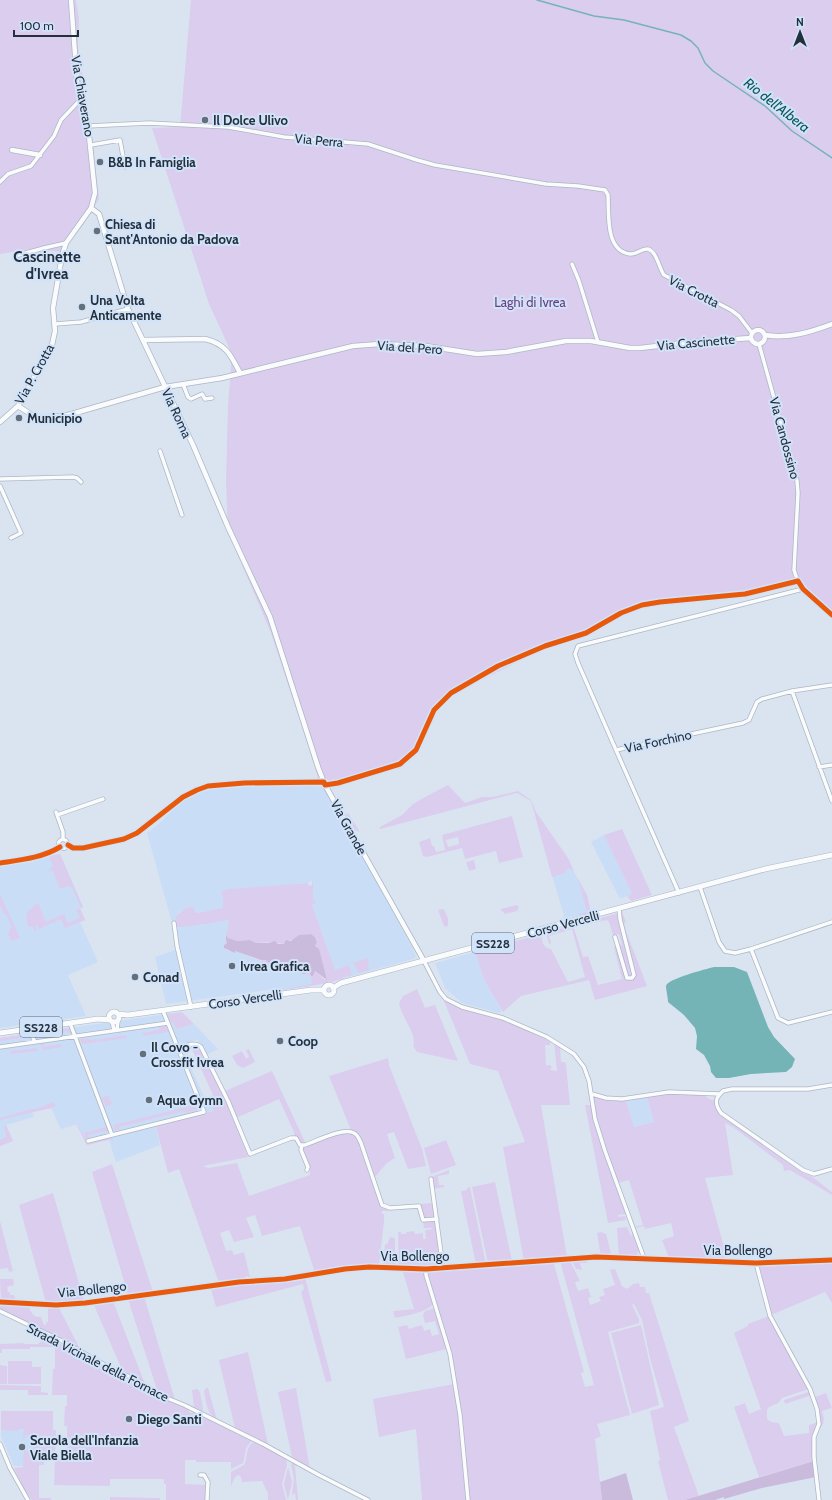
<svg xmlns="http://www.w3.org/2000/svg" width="832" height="1500" font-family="Cabin,sans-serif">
  <rect width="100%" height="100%" fill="#dae4f0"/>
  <path fill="#caddf6" d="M297 785 318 786 327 792 412 947 416 957 413 959 338 980 312 905 313 882 311 881 308 883 230 889 221 892 223 899V908L196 913 190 906 177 914 203 925 206 923 229 920 224 948 226 950 235 952 234 951 261 961 311 976 326 983 285 990 277 989 166 1004 155 957 175 950 172 923 147 833 161 822 181 801 192 794 200 791 237 786Z
    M604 835 632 894 620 899 591 842Z
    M60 854 83 907 80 909 85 920 80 922 98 962 68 975 86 1016 0 1028V865Z
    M569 863 587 895 591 913 562 919 564 916 551 872Z
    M475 952 484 980 502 1011 499 1013 462 1003 445 988 435 963Z
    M167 1014 170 1022 173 1021 176 1029 194 1024 218 1049 206 1055 198 1040 181 1045 205 1099 208 1098 214 1111 156 1126 160 1145 116 1162 109 1140 112 1139 87 1143 76 1123 61 1129 51 1108 32 1112 34 1117 6 1125 13 1141 0 1146V1038Z
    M647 1097 654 1122 634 1127 626 1101Z
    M1 1428 38 1429 37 1466H14L1 1437Z"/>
  <path fill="#dbcdee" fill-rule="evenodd" d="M0 0H76L79 19 78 48 91 126 99 199 83 225 67 244 64 252 31 249 0 254Z
    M191 0H832V616L795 583 762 592 740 596 645 606 612 621 585 636 547 647 458 692 438 707 423 743 401 768 321 788 309 748 271 633 228 532 226 481 228 406 232 354 209 304 152 128 180 127Z
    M448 785 465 803 482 797H493L518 791 531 800 536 812 568 858 574 871 569 868 566 870 565 873 552 877 531 801 517 793 380 829V827L402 815 413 804 425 797Z
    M348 813 360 832 355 830 346 814Z
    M512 816 523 857 499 863 496 851 465 859 462 848 427 857 423 856 419 842 430 838 432 846H434L436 852 445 850 442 835ZM458 837 459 844 448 847 446 840Z
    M622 829 652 895 631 901 627 896 632 894 604 835Z
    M60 854 83 907 81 908 72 888 68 886 60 889 52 870 48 871 53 866 49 856Z
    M474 860 476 869 469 871 466 862Z
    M578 879 587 895 591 913 579 915 578 914 587 912Z
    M312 882H313V897L316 903 312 905 335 970 349 965 352 975 343 977V979C321 985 300 988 278 990L312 984 311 976 286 968V971L279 972 270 967 267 968 269 972H265L261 960 235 951V953L224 948 229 920C211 922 195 927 177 927L176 916 186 908 192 906 196 913 223 908V899L221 892 228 889 308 883 309 886 312 885ZM310 934C314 935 316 937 317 942L315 946 327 979 325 980 315 971 313 976 309 974V972L305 973 286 968 283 963 261 960 234 951 224 945 227 942 226 939V936L228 938 235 941 250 940 256 943 273 942 284 944 289 940H294L300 935Z
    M0 894 20 938 11 941 8 933 9 932 10 928 12 927 6 914H4L0 906Z
    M38 903 46 922 64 914 68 923 80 918 76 910 80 908 85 920 65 928 61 919 39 929 37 925 35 926 37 930 35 931 33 927H29C23 914 27 911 38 903Z
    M517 905 519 907 517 911 505 914 500 909Z
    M443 909C447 913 450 922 447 927L444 926 438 910Z
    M622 912 626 922 624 923 626 931 647 986 595 1000 589 980 521 996 503 1012 484 980 475 952 541 934 543 944 547 948 551 949 568 982 585 977 572 929 549 936 551 943 549 944 546 933 573 925 583 957 588 956 598 985 622 979 614 947 622 945 619 934 613 935 609 922 607 920 580 926 579 924Z
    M368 958 369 970 359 973 353 963Z
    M417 989 425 1008 435 1005 458 1061 417 1052 413 1046C418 1036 400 1014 399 1003L403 996Z
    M445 1000 462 1008 503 1020 547 1040 550 1042V1045H545L546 1065H550L552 1067 550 1070 557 1071 554 1042 560 1045 561 1062H565L566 1065 570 1105H541L567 1257 524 1261 503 1147 525 1142 498 1071 470 1064 444 1001Z
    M182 1012 194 1024 176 1029 173 1022H170L167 1014Z
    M166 1026 169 1032 144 1036 142 1033 159 1030V1027Z
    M69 1028 71 1033H68L67 1031 36 1036 35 1033Z
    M27 1034 28 1037 0 1041V1038Z
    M126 1035 127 1038 99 1042V1039Z
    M89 1038V1040L97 1039 98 1042 82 1044 80 1039Z
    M43 1043 44 1047 61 1044 62 1047 43 1050 40 1044Z
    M190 1045 199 1047 222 1091 248 1157 203 1166 208 1168 237 1163 249 1196 310 1175V1169L302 1148 343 1132 353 1133 358 1138 381 1207 389 1209V1211H382V1214H384V1221L379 1265 315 1273 300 1226 262 1236 255 1215 246 1218 254 1237 234 1242 229 1230 220 1233 226 1251 232 1250 234 1255 244 1252 250 1277 246 1276 245 1278 236 1279 237 1280 219 1283 179 1169 168 1173 156 1126 214 1111 208 1098 213 1095Z
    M36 1048 38 1051 11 1054 10 1051Z
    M249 1049 255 1062 243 1068 237 1065 232 1056 242 1051 246 1059 249 1057 246 1050Z
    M388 1058 389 1065 422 1149 426 1166 408 1169 394 1132 387 1134 395 1158 387 1163 374 1178C370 1164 365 1136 351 1130L329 1076Z
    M272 1071 306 1144H302L294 1135V1132L279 1099 236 1118 225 1091Z
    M667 1094H704L709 1099 714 1100 715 1108 720 1115 803 1173 811 1176 832 1192V1195L790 1170 784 1171 783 1165 733 1127 725 1123 733 1175 705 1178 724 1247 725 1261 670 1260 662 1240 674 1236 671 1223 645 1229 644 1226 634 1228V1227L643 1225 629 1180 618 1183 598 1123 593 1098 594 1096 611 1101H626L634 1127 654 1122 647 1097Z
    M108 1095 112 1104 106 1107 102 1098Z
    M54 1102 56 1106 51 1108 0 1120V1118L31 1109H35Z
    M199 1104 201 1109 185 1113 184 1111 119 1127 120 1129 115 1131 113 1125Z
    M585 1105H592L604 1153 626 1214 618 1215V1217L625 1216 626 1220 608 1223Z
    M76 1123 85 1138 84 1133 107 1127 109 1132 106 1133 105 1131 88 1135 89 1137 85 1139 88 1143 112 1137 113 1139 87 1145 76 1124 61 1130Z
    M6 1125 13 1141 0 1146V1140L6 1137 4 1126Z
    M446 1140 456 1165 431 1174 424 1148Z
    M112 1164 153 1292 128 1295 92 1172Z
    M449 1170V1174L438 1176 439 1185H444V1187L433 1189 431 1177Z
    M495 1182 512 1261 489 1264 487 1259 472 1187Z
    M470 1187 485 1260V1263L476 1265 461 1191 467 1190V1188Z
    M53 1193 84 1301 46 1303 19 1205Z
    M433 1203 435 1215 434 1218 425 1219 422 1215 420 1204Z
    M0 1221 13 1271 9 1272 8 1268 0 1269Z
    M432 1221 435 1222 441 1265C433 1271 410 1267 399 1266L398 1232H401V1234H406V1232L414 1231 415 1234 423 1233V1239H426L425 1230 432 1229V1228H424L423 1222Z
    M627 1227 631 1236 633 1233 641 1251 637 1252 638 1255H641L640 1257H619L617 1228Z
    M601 1232 606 1234 612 1257H601L597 1233Z
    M390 1237 395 1238V1266L383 1265 385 1244 387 1245Z
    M586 1259 587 1263H580L582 1270 576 1269 572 1261Z
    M560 1261H570L580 1281 575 1282 578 1291 588 1288 591 1297 588 1298 590 1305 601 1301 599 1297 605 1295 603 1289 615 1285 610 1270 615 1269 622 1286 627 1289 633 1284 639 1283 640 1287H645L646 1293H649L689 1421 674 1427 699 1496 685 1500H668L658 1461 660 1460 650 1411 664 1407 650 1358 642 1320 634 1304 632 1305 639 1319V1323L608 1332 630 1415 597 1424 601 1436 595 1439 602 1500H469L451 1354 428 1273 430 1271 446 1268 554 1264 584 1372 581 1373 585 1387 594 1385Z
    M832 1261V1303L825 1292 771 1315 759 1265 761 1264Z
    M402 1269 423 1271 433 1304C428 1312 405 1316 395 1318L393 1311 414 1309Z
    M305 1277 332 1381 326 1382 301 1292 304 1289 303 1284 216 1307 210 1286Z
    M0 1279H13L14 1285 7 1287 8 1292H10V1295H14L16 1301 1 1300Z
    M144 1296 175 1400 158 1393 128 1299Z
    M113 1301 145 1384 123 1372 93 1303Z
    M0 1303 28 1305C31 1312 33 1318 41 1317L44 1325H46V1322H48V1305L58 1306 80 1349 0 1310Z
    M435 1308 447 1349 406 1359 398 1327 407 1325 409 1329 421 1325 423 1327 424 1331 430 1329 432 1336 439 1334 435 1321 425 1323 423 1315 425 1311Z
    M769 1316 809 1389 782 1398 778 1403 769 1407 767 1410V1419L771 1422 779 1423 784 1436 809 1433V1425L818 1422 813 1434 814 1461 759 1477 734 1407 745 1403 749 1414 761 1409 734 1333 748 1326V1324Z
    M641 1325 659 1405 632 1414 611 1333Z
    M47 1336 57 1340V1342L146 1391 148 1389 163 1398 188 1408 189 1412 192 1413 193 1411 254 1440C244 1445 246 1454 243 1463L231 1469V1462H196V1460H185V1484L206 1485V1500H166V1484H164V1479H110V1486L54 1485 55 1460 67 1458V1426H64L65 1406H67V1395H52L53 1369H55V1347H30V1349H2V1353H0V1344L24 1343V1344H38Z
    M248 1352 268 1444 235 1428 219 1360Z
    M8 1361H32V1367H41V1384H8Z
    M0 1365 7 1366V1384H0Z
    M454 1384 459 1420 466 1500H422L416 1429 379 1437 373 1399Z
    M0 1385 41 1386V1392L48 1393V1395H28V1390H0Z
    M206 1388H208L217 1420C207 1414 206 1402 204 1391Z
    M296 1388 310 1469 292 1457 278 1392Z
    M197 1389 200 1392 203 1409 201 1412 194 1409 192 1390Z
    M811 1391 812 1395 785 1404 784 1400Z
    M826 1393 832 1408 822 1411C825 1419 825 1424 818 1430L821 1421 815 1397Z
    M1 1411H53V1430H56L55 1458H44V1465H39V1498H51V1500H32L24 1489 14 1468 23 1467 24 1448 25 1451H31V1449H33V1437H31V1435H25L24 1439H23L24 1429H18V1431L1 1430Z
    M256 1441 286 1458 287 1465 282 1484 286 1500H268V1493L262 1481 242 1482 241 1477 239 1475 235 1477 231 1486V1472L244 1465C249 1456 244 1446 256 1441Z
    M293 1462 296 1464 295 1466 298 1500H296L295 1493 292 1495 294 1478 291 1465Z
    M288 1467 292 1482 288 1500 284 1484Z
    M110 1497 160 1498V1500H59H110Z"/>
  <path fill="#cabbdd" d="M311 934 315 937 317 942 315 946 319 949 327 980 315 971 313 976H311L309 972 304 974 286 968 283 963H279L276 962 270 963 265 960H261L235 951V953L224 948V945L227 943 226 939V935L228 938 237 941 250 940 256 943H269L275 941 278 944H284L286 940 291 941 299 935Z
    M814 1461 816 1477 762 1488 724 1499V1497L715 1500H685Z
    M626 1473 633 1500H602L600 1482Z"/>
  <path fill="#74b4b7" d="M714 967H734L747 972 768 1027 774 1037 795 1059 792 1067 786 1072 751 1074 729 1078H716L711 1072 710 1066 704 1055 696 1049 697 1036 695 1028 684 1015 668 1002C668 997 666 990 666 986 667 979 706 969 714 967Z"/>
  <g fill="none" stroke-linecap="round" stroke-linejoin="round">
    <path stroke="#74b4b7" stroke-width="1.5" d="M537 0 594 16 624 20 681 35 691 41 698 48 705 63 713 71 765 106 792 131 832 158"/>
    <g stroke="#adb7c3" stroke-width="5">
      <path id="street" d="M88 126 149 123 228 127 284 137 368 144 417 160 435 165 546 184 578 186 605 190 608 195C609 214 605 251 630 254 636 255 642 248 648 249 657 252 659 268 664 275L731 310 739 316 752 333
        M91 145 120 140 125 167
        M0 182 8 174 31 166 54 136 61 120 81 99
        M15 256 44 248 66 243
        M572 264 579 281 598 342
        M55 324 81 322 128 309
        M759 344 797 481 798 493 794 570C799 590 818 602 832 615
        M183 384 188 397 191 399 202 394 205 399 212 398
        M160 451 182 515
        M0 479 73 477 77 478 81 482
        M0 486 21 533 11 538
        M792 691 832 801
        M616 750 578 663 575 654 578 646 803 589
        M819 767 832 765
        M56 812 63 832V839
        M57 815 103 799
        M58.5 844a4.5 4.5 0 1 1 9 0a4.5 4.5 0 1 1-9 0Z
        M68 845 73 848H83L124 839 137 833 183 797 197 790 208 786 244 783 324 782
        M0 863C20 860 42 858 60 847
        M700 887 719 942 725 951 735 953 751 949 832 922
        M679 893 616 750 743 723 749 720 757 702 762 699 792 691 832 685
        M174 923 177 946 191 1007
        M615 937 627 978H632L634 975 620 919 619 909
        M751 949 778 1018 788 1023 832 1012
        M424 961 440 992 446 999 462 1007 503 1018 547 1037 574 1054 584 1067 589 1081 595 1119 605 1151 644 1258
        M112 1021 114 1030
        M70 1023 112 1135
        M29 1029 35 1042
        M117 1030 118 1020
        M0 1047 168 1023
        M178 1049C186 1046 194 1041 201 1047L228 1101 250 1154 291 1138H296L300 1145H305C317 1141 343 1127 354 1133 358 1135 359 1139 361 1143L382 1205 390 1208 419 1206 423 1220 437 1219
        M592 1094 606 1098 622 1099 669 1092 720 1094 723 1091 732 1089H808L832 1085
        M720 1094C714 1100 716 1106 721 1113L803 1170 814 1174 832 1169
        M88 1141 204 1112 163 1011
        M302 1145 301 1150 308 1167 307 1170
        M431 1179 443 1268
        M756 1263 770 1316 810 1389 817 1409 819 1424 814 1437V1457L819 1500
        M426 1269V1275L450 1354 460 1415 468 1500
        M0 1302 56 1305 85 1303 239 1282 285 1279 345 1269 369 1267 426 1269 596 1257 756 1263 832 1260
        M0 1311 64 1342 112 1369 137 1380 162 1396 184 1405 265 1445 319 1475 368 1500
        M0 1444 10 1468 28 1500
        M200 1475H204L208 1482 207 1500"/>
    </g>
    <g stroke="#adb7c3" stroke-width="6">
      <path id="secondary" d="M12 150 40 155
        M91 208 99 214 128 309 193 445 228 527 270 617 318 767 325 785 424 961
        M751 337a7 7 0 1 1 14 0a7 7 0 1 1-14 0Z
        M765 335C789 339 810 332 832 324
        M143 340 205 339C226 344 231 355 240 373
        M18 406 32 415 39 418 68 415 165 387 222 378 353 346 380 344 426 346 477 354 506 352 566 341H591L630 348H640L692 342 751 338
        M0 422 18 406 52 345 55 331 53 308 62 256 66 243 91 208 95 193 88 126 77 81 71 0"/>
    </g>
    <g stroke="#adb7c3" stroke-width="6">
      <path id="primary" d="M324 990a5 5 0 1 1 10 0a5 5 0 1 1-10 0Z
        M333 988 341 983 765 869 832 855
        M109 1017a5 5 0 1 1 10 0a5 5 0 1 1-10 0Z
        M118 1014 128 1015 311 990H323
        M0 1033 98 1019 110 1020"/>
    </g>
    <use href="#street" stroke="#f9fbfd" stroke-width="3.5"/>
    <use href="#secondary" stroke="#f9fbfd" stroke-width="4.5"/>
    <use href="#primary" stroke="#f9fbfd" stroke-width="5"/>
    <g stroke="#d1e3f9" stroke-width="8">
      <path id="cycleway" d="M68 845 73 848H83L124 839 137 833 183 797 197 790 208 786 244 783 324 782 325 785 338 783 400 764 416 750 434 710 451 693 498 666 545 646 586 633 621 613 642 605 660 602 745 594 798 581 803 589 832 615
        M0 863C20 860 42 858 60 847
        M0 1302 56 1305 85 1303 239 1282 285 1279 345 1269 369 1267 426 1269 596 1257 756 1263 832 1260"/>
    </g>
    <use href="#cycleway" stroke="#e8590c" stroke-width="5"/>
  </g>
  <g fill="#646f7c" stroke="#d1e3f9" stroke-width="1.5">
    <circle cx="205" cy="120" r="4"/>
    <circle cx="100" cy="162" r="4"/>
    <circle cx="97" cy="231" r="4"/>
    <circle cx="82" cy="307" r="4"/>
    <circle cx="19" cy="418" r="4"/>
    <circle cx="232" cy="966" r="4"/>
    <circle cx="135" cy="977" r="4"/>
    <circle cx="280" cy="1041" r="4"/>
    <circle cx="143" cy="1054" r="4"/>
    <circle cx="149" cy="1100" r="4"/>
    <circle cx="129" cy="1419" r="4"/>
    <circle cx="22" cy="1447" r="4"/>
  </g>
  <g text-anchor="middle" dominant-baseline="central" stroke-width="4" stroke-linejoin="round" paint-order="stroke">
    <g fill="#d1e3f9" stroke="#596676" stroke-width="1">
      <rect x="472" y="933" width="42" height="20" rx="3"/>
      <rect x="20" y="1017" width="42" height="20" rx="3"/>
    </g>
    <g font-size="12" font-weight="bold" fill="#25303e">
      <text x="493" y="943">SS228</text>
      <text x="41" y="1027">SS228</text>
    </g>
    <g font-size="13" fill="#25303e" stroke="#d1e3f9">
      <text transform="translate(83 96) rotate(80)">Via Chiaverano</text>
      <text transform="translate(319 140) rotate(5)">Via Perra</text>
      <text transform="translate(694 291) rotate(27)">Via Crotta</text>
      <text transform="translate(696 342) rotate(-5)">Via Cascinette</text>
      <text transform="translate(410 347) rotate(4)">Via del Pero</text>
      <text transform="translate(34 374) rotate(-61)">Via P. Crotta</text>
      <text transform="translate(177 413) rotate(65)">Via Roma</text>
      <text transform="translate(785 438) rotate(75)">Via Candossino</text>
      <text transform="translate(658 741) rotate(-12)">Via Forchino</text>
      <text transform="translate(349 827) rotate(61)">Via Grande</text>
      <text transform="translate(563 924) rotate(-15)">Corso Vercelli</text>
      <text transform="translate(245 999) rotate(-8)">Corso Vercelli</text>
      <text x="738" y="1250">Via Bollengo</text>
      <text x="415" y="1256">Via Bollengo</text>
      <text transform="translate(92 1289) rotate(-6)">Via Bollengo</text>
      <text transform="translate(98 1362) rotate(27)">Strada Vicinale della Fornace</text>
    </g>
    <g font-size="13" font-weight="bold" fill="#25303e" stroke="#d1e3f9" text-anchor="start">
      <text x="213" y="120">Il Dolce Ulivo</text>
      <text x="108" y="162">B&amp;B In Famiglia</text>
      <text x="105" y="224">Chiesa di<tspan x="105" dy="15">Sant'Antonio da Padova</tspan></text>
      <text x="90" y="300">Una Volta<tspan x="90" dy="15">Anticamente</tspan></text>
      <text x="27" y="418">Municipio</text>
      <text x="240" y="966">Ivrea Grafica</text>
      <text x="143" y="977">Conad</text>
      <text x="288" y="1041">Coop</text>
      <text x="151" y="1047">Il Covo -<tspan x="151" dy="15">Crossfit Ivrea</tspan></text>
      <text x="157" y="1100">Aqua Gymn</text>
      <text x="137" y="1419">Diego Santi</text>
      <text x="30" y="1440">Scuola dell'Infanzia<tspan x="30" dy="15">Viale Biella</tspan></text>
    </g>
    <g font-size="13" fill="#6a3e7f" stroke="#d1e3f9">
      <text x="530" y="302">Laghi di Ivrea</text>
    </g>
    <g font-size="14" font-style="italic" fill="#0a5757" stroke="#d1e3f9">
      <text transform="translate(777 105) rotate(38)">Rio dell'Albera</text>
    </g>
    <g font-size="15" font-weight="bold" fill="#25303e" stroke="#d1e3f9">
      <text x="47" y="257">Cascinette<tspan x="47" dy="17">d'Ivrea</tspan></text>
    </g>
  </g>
  <g transform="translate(800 32)" stroke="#d1e3f9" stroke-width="3" paint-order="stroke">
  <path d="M0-3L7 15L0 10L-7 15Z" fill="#25303e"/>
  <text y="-6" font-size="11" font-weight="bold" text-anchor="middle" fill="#25303e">N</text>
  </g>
  <path d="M14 30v6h64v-6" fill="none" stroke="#25303e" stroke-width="2"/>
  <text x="20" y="30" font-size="12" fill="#25303e" stroke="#d1e3f9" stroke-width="3" paint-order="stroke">100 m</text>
</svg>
